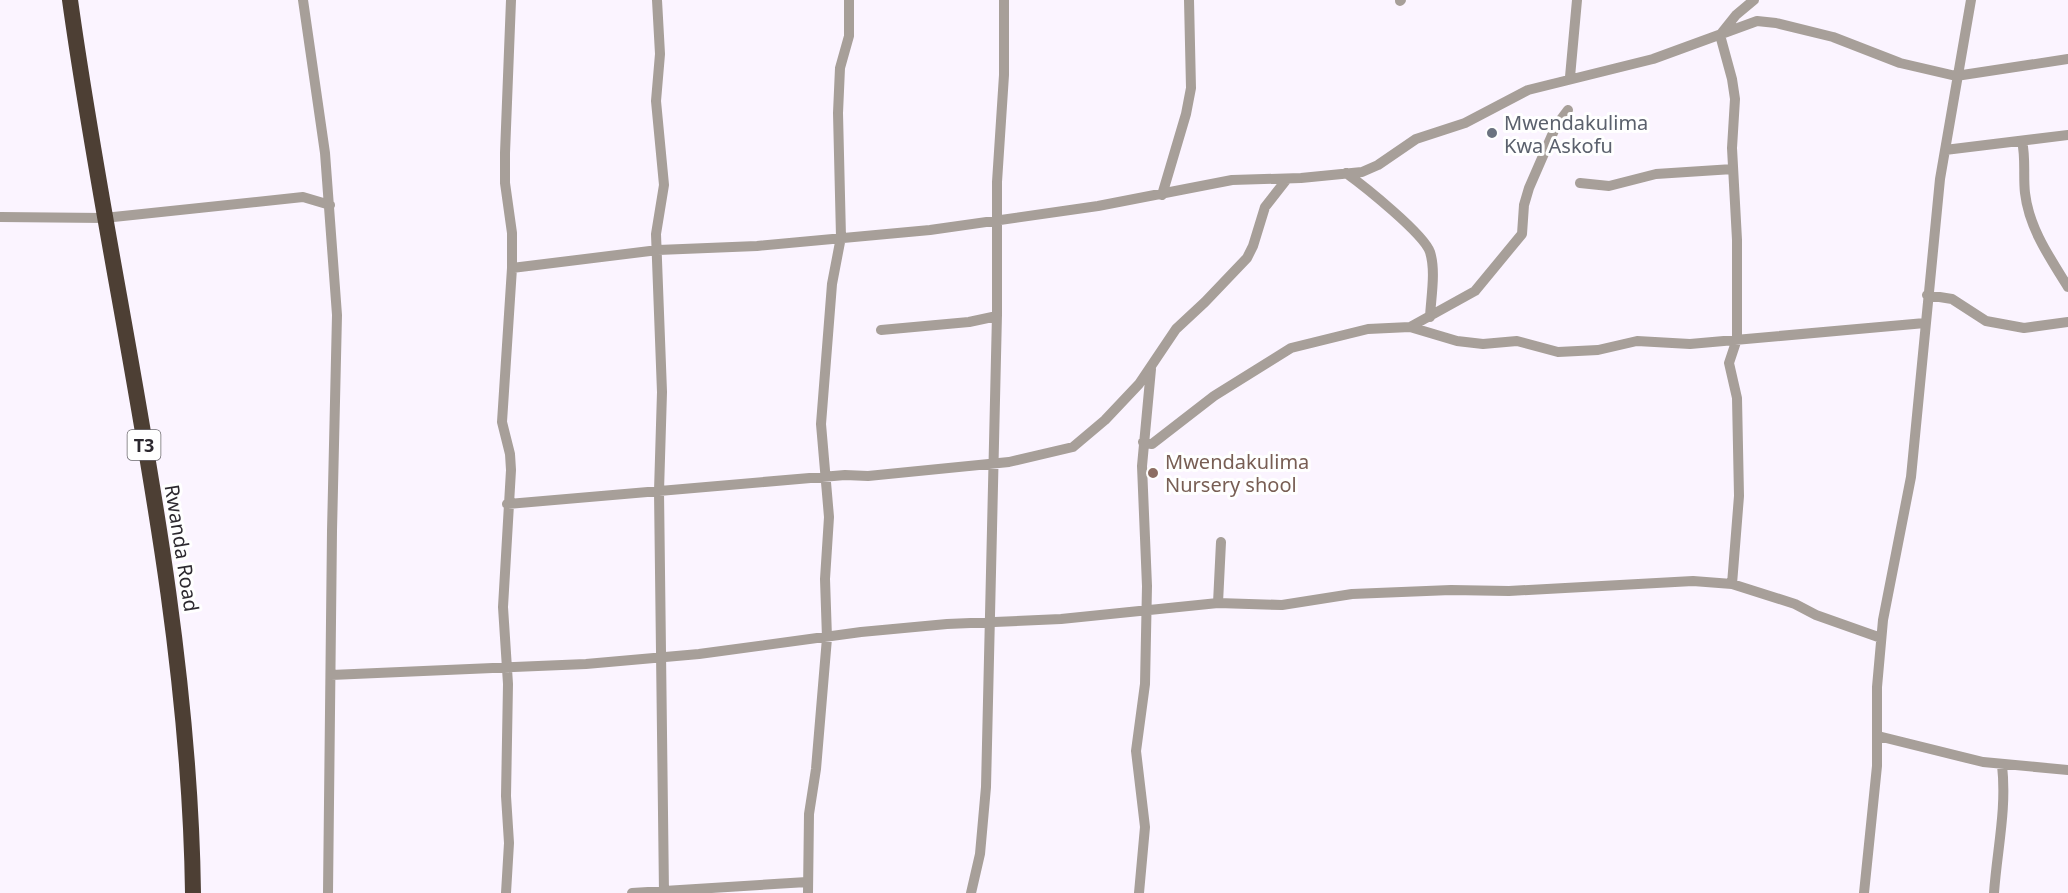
<svg xmlns="http://www.w3.org/2000/svg" width="2068" height="893" font-family="'Noto Sans',sans-serif">
  <rect width="100%" height="100%" fill="#fbf4ff"/>
  <g fill="none" stroke-linecap="round" stroke-linejoin="round">
    <path stroke="#a79f99" stroke-width="10" d="M303 0 325 153 337 315 332 531 328 893
      M657 0 660 54 656 101 664 185 656 234 662 392 659 491 664 893
      M1400 1 1401 0
      M1570 77 1577 0
      M2022 141C2026 159 2023 175 2025 193 2029 228 2050 258 2068 287
      M1945 150 2068 135
      M1346 173C1364 186 1424 234 1430 252 1436 271 1431 297 1430 317
      M1580 183 1609 186 1656 174 1733 169
      M1162 195 1186 114 1191 88 1189 0
      M0 217 104 218 303 197 330 205
      M512 268 658 250 757 246 930 230 1098 206 1232 180 1301 178 1362 172 1378 165 1416 139 1465 123 1528 90 1653 59 1757 21 1776 23 1833 37 1900 63 1956 76 2068 59
      M1927 295 1952 299 1986 321 2024 328 2068 322
      M1410 327 1457 341 1483 344 1517 341 1558 352 1598 350 1637 341 1690 344 1925 323
      M881 330 969 322 997 316
      M1143 442 1152 444 1214 396 1291 348 1368 329 1410 327 1475 291 1522 234 1524 205 1529 188 1556 126 1568 110
      M507 504 845 475 868 476 1009 462 1073 447 1105 420 1139 384 1176 329 1205 302 1247 258 1253 246 1265 207 1287 179
      M1732 584 1739 496 1737 398 1729 363 1737 339V240L1732 148 1735 99 1732 79 1720 35 1736 15 1754 0
      M1218 603 1221 542
      M331 675 586 664 699 654 861 632 947 624 1061 619 1218 603 1282 605 1352 594 1451 590 1509 591 1693 581 1732 584 1795 604 1816 615 1881 638
      M1878 736 1983 762 2068 770
      M506 893 509 843 506 796 508 684 503 607 511 470 510 454 502 422 512 268V233L505 183V153L511 0
      M632 893 807 882
      M808 893 809 814 816 769 827 638 825 579 829 517 821 424 832 284 841 237 838 113 840 68 849 36V0
      M971 893 980 854 986 787 997 314V182L1004 75V0
      M1139 893 1145 827 1136 751 1145 684 1147 586 1142 466 1151 369
      M1864 893 1877 766V687L1883 620 1911 477 1940 179 1971 0
      M1994 893C1997 850 2007 809 2002 765"/>
    <path stroke="#4d3f34" stroke-width="16" d="M70 0C111 297 189 592 193 893"/>
  </g>
  <circle fill="#6b7280" stroke="#fff" stroke-width="2" cx="1492" cy="133" r="6"/>
  <circle fill="#8d6e63" stroke="#fff" stroke-width="2" cx="1153" cy="473" r="6"/>
  <g text-anchor="middle" dominant-baseline="central" stroke-width="6" stroke-linejoin="round" paint-order="stroke">
    <rect fill="#fff" stroke="#6b686d" stroke-width="1.5" x="127.5" y="430" width="33" height="30" rx="4.5"/>
    <g font-size="18" font-weight="bold" fill="#2c282f">
      <text x="144" y="445">T3</text>
    </g>
    <g font-size="20" fill="#5b616d" stroke="#fff" text-anchor="start">
      <text x="1504" y="122">Mwendakulima<tspan x="1504" dy="23">Kwa Askofu</tspan></text>
    </g>
    <g font-size="20" fill="#785e54" stroke="#fff" text-anchor="start">
      <text x="1165" y="461">Mwendakulima<tspan x="1165" dy="23">Nursery shool</tspan></text>
    </g>
    <g font-size="20" fill="#2c282f" stroke="#fff">
      <text transform="translate(182 548) rotate(81)">Rwanda Road</text>
    </g>
  </g>
</svg>
